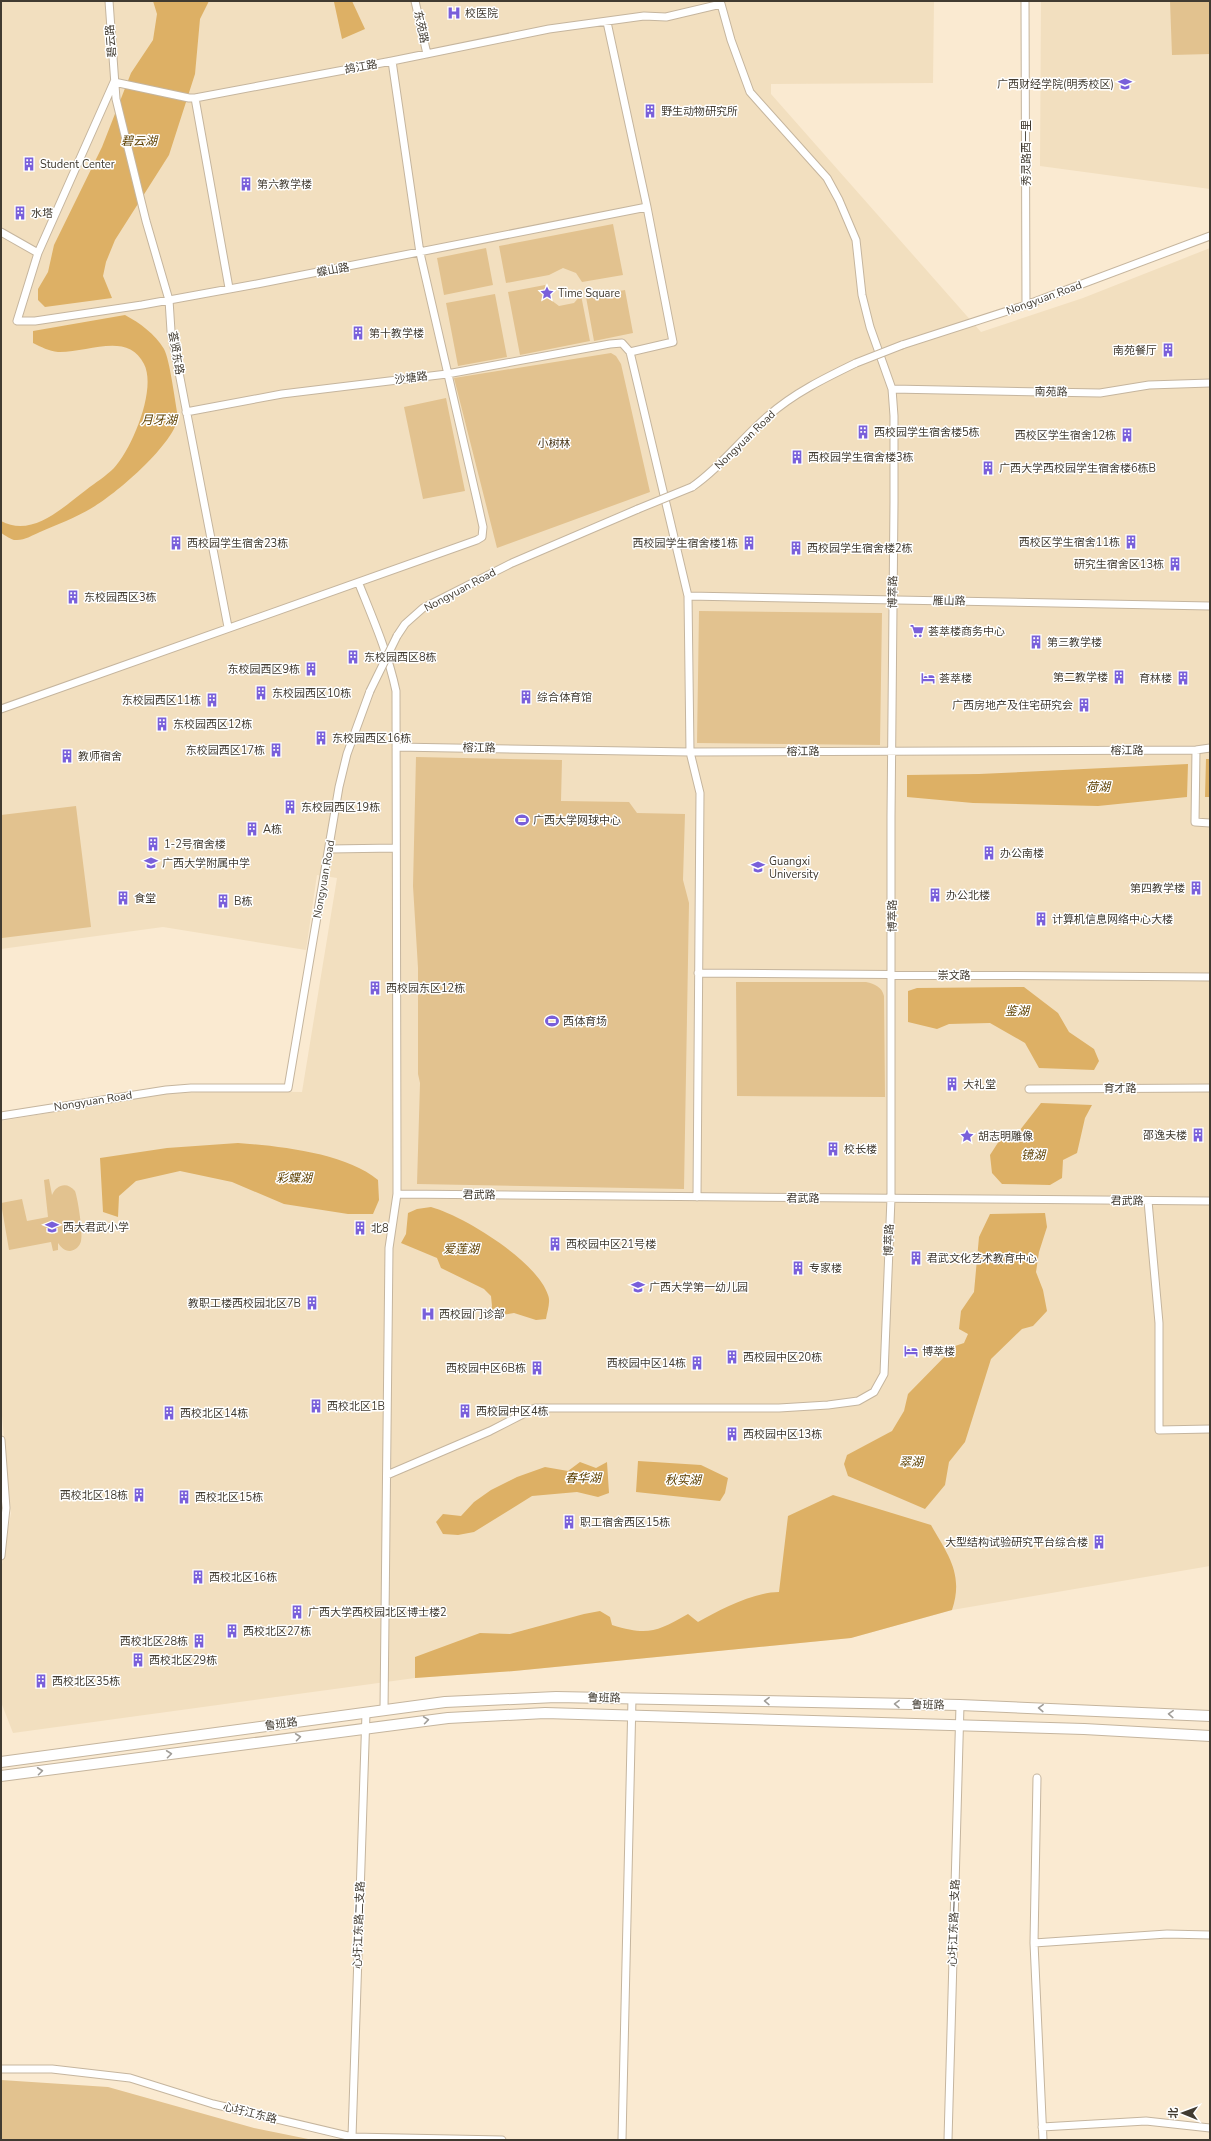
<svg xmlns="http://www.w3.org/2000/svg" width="1211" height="2141" font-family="'Nunito Sans','Noto Sans SC',sans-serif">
  <rect width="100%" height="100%" fill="#faead1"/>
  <path fill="#f2dfbf" d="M1 1H934L933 83 771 84V94L981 332 1083 298 1210 248V1566L952 1610 851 1638 514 1671 415 1678 13 1733 1 1702V1570L11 1513 1 1405V1121L167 1093 238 1091 302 1092 337 878 317 875 306 950 163 927 1 949Z
    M1041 1H1210V189L1040 166Z"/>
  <path fill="#e2c28f" d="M1170 1H1210V54L1172 55Z
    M613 224 623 275 582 282 576 273 563 268 549 275 506 283 499 246Z
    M486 248 493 285 444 295 437 258Z
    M545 285 547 297 559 306 574 303 581 295 590 341 520 355 508 292Z
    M625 290 633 333 594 341 586 297Z
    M495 294 507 357 458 366 446 303Z
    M611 353 616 356 621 364 650 492 497 548 454 378Z
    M446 398 465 491 423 499 404 407Z
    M699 611 882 613 880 745 697 743Z
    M416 757 562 760 561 801 629 802 637 813 685 814 683 880 689 903 684 1189 417 1184 420 1083 418 1074V968L413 886Z
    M76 806 91 927 2 938 1 815Z
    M736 982H866C875 984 882 987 884 996L885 1097 737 1096Z
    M49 1179 52 1195C56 1185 67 1181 75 1191 78 1199 83 1232 81 1241 80 1246 76 1250 70 1251 64 1251 61 1247 58 1243V1250L53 1251 51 1242 9 1250 1 1203 22 1199 27 1221 48 1217 44 1180Z
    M1 2080 108 2087 254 2128 313 2140H1Z"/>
  <path fill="#ddb065" d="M153 1H209L200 19 195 74 169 155 115 240 106 262 103 276 112 298 45 307 38 300V289L48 272 54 245 102 147 131 73 153 40 157 14Z
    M329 1H352L365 29 342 39 334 2Z
    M125 315C140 323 155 334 164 349 170 360 175 402 178 417 175 443 118 492 95 506 78 517 58 524 40 532 33 535 25 540 17 540 12 541 5 535 1 533V521C32 538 62 508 86 490 95 483 106 476 114 468 132 449 157 389 144 364 128 331 87 353 58 352 49 351 41 347 33 343V331Z
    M1206 759H1210V797H1205Z
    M1188 764 1187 797 1098 806 973 803 907 797V775L979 774Z
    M1024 987 1058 1013 1069 1032 1094 1049 1099 1061 1094 1070 1039 1068 1025 1043 990 1023 949 1024 937 1029 908 1022V991L917 988Z
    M1041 1103 1092 1105 1085 1118 1077 1153 1063 1160 1062 1178 1050 1185 1002 1184 992 1173 990 1155 999 1141 1020 1130Z
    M238 1143C279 1146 346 1153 378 1180L379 1200 373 1214H348L284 1204 232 1182 180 1171 136 1181 119 1196 118 1217 103 1212 100 1158 167 1148Z
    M431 1207C464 1216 537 1261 548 1295 551 1302 547 1312 546 1319L536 1320 514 1313 489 1317 492 1306 491 1296 484 1289 441 1268 437 1258 401 1243 406 1234 408 1213 417 1209Z
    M1045 1213 1047 1227 1039 1252 1036 1272 1043 1290 1047 1311 1033 1326 1022 1329 991 1359 965 1442 949 1462 945 1485 925 1509 848 1476 844 1464 847 1455 892 1431 904 1411 908 1394 955 1346 964 1343 968 1334 959 1329 961 1311 974 1292 979 1237 990 1214Z
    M638 1461 701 1465 728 1478 725 1493 720 1501 636 1492Z
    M580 1462 596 1468 607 1462 609 1493 598 1497 577 1492 532 1496 474 1532 458 1535 443 1534 436 1522 443 1514 461 1516 474 1502 491 1490 517 1477 545 1467 568 1471Z
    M833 1495 931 1525C948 1555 964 1574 952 1610L851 1638 514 1671 415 1678V1657L480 1633 510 1634 584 1614 600 1611 610 1617 612 1625C648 1636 656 1632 688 1614L698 1622C719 1610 754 1592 779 1592L788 1516Z"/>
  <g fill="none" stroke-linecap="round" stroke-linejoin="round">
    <g stroke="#c5b59e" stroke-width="9">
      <path id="street" d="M109 1 116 99 146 221 169 300 171 331 228 627
        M415 1 427 54
        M1025 1 1026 305
        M607 22 647 207 673 342 630 352 688 596 690 752 700 793 697 1197
        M114 82 189 98H195L392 61 549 29 644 16 666 17 721 4 731 40 750 92 827 178 839 200 856 240 862 295 870 327 892 389 894 416V502L891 817V1198L884 1374 874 1392 858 1401 828 1405 779 1408H535L490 1431 387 1475
        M114 82 38 253 17 321H35L142 305 257 284 647 207
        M195 98 229 288
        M1 232 38 253
        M902 345 1026 305 1210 236
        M892 389 1100 393 1149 385 1210 383
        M186 412 282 394 447 374 610 344 622 343 630 352
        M692 487C721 467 741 439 768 416 794 393 825 378 856 363
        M359 584C373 619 388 653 396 691L397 1171V1194L389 1248 384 1710
        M688 596 1210 606
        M397 636 405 624 423 608 512 563 638 509
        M1 709 477 540 482 537 483 527 477 500 420 253 392 61
        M396 747 690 752 1196 750 1210 748
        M1196 750 1195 822 1210 823
        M330 849 396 848
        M698 973 1210 977
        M1029 1089 1210 1088
        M1 1116 166 1090 191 1088H288L339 787 347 754 370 691
        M397 1194 1210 1201
        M1148 1201 1159 1323V1430L1210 1429
        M1 1440 6 1508 1 1556
        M1037 1778 1034 1943 1043 2140
        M1034 1943 1167 1934 1210 1935
        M1 2069H52L130 2078 213 2104 352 2137 502 2140
        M1042 2127 1146 2121 1210 2128
        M352 2137 366 1713
        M622 2140 632 1698
        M948 2140 960 1705"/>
    </g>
    <g stroke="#c5b59e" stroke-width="12">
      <path id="secondary" d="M1 1762 445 1702 556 1697 960 1705 1210 1716
        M1 1776 448 1718 545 1713 1084 1729 1210 1736"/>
    </g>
    <use href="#street" stroke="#fff" stroke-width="7"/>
    <use href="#secondary" stroke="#fff" stroke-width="10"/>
    <g stroke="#c5b59e" stroke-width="9" stroke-linecap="butt">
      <path id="street-bridge" d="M856 363 902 345
        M638 509 692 487
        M370 691 397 636"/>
    </g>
    <use href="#street-bridge" stroke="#fff" stroke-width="7"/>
  </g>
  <defs><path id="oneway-chevron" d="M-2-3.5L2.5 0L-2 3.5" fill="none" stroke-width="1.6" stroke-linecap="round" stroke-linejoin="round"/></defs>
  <g stroke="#a09d98">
    <use href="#oneway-chevron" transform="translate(767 1701) rotate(-179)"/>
    <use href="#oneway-chevron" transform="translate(897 1704) rotate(-179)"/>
    <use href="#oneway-chevron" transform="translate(1041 1708) rotate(-178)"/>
    <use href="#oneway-chevron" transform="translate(1171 1714) rotate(-177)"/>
    <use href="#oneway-chevron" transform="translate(426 1720) rotate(-8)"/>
    <use href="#oneway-chevron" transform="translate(298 1737) rotate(-7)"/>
    <use href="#oneway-chevron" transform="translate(169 1754) rotate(-7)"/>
    <use href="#oneway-chevron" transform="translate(40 1771) rotate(-7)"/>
  </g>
  <defs>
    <g id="hospital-bare" transform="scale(1.08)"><path d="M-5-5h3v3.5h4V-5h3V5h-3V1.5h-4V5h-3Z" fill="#795fda" stroke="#fff" stroke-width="2.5" paint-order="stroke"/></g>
    <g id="university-bare" transform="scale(1.08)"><path d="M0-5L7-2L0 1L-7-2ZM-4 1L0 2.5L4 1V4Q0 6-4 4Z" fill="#795fda" stroke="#fff" stroke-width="2.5" paint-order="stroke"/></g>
    <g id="building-bare" transform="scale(1.08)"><path d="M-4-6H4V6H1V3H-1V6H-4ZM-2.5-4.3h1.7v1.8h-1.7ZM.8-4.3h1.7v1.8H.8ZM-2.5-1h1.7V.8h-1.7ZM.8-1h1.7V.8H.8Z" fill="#795fda" stroke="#fff" stroke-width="2.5" paint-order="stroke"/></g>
    <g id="sight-bare" transform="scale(1.08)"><path d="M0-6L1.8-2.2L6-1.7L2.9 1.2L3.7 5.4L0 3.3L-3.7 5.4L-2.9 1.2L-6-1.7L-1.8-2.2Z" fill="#795fda" stroke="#fff" stroke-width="2.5" paint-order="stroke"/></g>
    <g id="supermarket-bare" transform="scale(1.08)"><path d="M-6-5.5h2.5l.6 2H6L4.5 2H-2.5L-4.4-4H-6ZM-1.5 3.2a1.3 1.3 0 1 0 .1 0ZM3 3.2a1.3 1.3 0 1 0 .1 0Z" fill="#795fda" stroke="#fff" stroke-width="2.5" paint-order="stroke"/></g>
    <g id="hotel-bare" transform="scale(1.08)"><path d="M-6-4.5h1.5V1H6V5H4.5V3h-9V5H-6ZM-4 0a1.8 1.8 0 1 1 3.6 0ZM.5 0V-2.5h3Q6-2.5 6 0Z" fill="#795fda" stroke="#fff" stroke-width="2.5" paint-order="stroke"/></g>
    <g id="stadium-bare" transform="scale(1.08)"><path d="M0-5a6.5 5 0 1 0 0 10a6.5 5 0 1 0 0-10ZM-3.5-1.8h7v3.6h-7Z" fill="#795fda" stroke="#fff" stroke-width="2.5" paint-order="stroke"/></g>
    <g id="school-bare" transform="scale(1.08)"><path d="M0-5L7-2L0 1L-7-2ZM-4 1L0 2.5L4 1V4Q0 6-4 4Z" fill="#795fda" stroke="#fff" stroke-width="2.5" paint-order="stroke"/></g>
  </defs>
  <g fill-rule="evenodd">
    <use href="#hospital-bare" x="454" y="13"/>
    <use href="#university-bare" x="1125" y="84"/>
    <use href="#building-bare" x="650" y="111"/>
    <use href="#building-bare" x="29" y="164"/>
    <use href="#building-bare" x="246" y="184"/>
    <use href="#building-bare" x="20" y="213"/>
    <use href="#sight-bare" x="547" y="293"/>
    <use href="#building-bare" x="358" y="333"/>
    <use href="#building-bare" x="1168" y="350"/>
    <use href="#building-bare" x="863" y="432"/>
    <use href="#building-bare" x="1127" y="435"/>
    <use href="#building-bare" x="797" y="457"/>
    <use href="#building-bare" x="988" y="468"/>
    <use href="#building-bare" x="1131" y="542"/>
    <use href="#building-bare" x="176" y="543"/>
    <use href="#building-bare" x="749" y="543"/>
    <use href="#building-bare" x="796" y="548"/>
    <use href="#building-bare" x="1175" y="564"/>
    <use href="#building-bare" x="73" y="597"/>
    <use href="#supermarket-bare" x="917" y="631"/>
    <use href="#building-bare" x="1036" y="642"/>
    <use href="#building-bare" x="353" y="657"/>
    <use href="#building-bare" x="311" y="669"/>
    <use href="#building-bare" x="1119" y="677"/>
    <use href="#hotel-bare" x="928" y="678"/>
    <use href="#building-bare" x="1183" y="678"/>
    <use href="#building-bare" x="261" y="693"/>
    <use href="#building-bare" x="526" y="697"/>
    <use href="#building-bare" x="212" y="700"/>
    <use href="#building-bare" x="1084" y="705"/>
    <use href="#building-bare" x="162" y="724"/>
    <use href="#building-bare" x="321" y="738"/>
    <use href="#building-bare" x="276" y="750"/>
    <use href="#building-bare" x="67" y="756"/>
    <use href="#building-bare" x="290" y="807"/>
    <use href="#stadium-bare" x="522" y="820"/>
    <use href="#building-bare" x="252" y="829"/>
    <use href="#building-bare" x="153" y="844"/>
    <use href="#building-bare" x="989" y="853"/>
    <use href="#school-bare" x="151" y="863"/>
    <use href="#university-bare" x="758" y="867"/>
    <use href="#building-bare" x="1196" y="888"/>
    <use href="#building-bare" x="935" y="895"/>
    <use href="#building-bare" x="123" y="898"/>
    <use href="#building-bare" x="223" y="901"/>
    <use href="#building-bare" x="1041" y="919"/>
    <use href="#building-bare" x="375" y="988"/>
    <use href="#stadium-bare" x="552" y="1021"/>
    <use href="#building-bare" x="952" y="1084"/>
    <use href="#building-bare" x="1198" y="1135"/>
    <use href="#sight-bare" x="967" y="1136"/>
    <use href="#building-bare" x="833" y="1149"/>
    <use href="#school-bare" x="52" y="1227"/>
    <use href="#building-bare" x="360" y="1228"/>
    <use href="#building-bare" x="555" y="1244"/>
    <use href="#building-bare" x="916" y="1258"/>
    <use href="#building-bare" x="798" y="1268"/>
    <use href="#school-bare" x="638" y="1287"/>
    <use href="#building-bare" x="312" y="1303"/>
    <use href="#hospital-bare" x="428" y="1314"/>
    <use href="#hotel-bare" x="911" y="1351"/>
    <use href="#building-bare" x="732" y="1357"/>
    <use href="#building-bare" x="697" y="1363"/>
    <use href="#building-bare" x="537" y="1368"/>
    <use href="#building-bare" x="316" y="1406"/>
    <use href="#building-bare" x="465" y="1411"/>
    <use href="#building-bare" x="169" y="1413"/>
    <use href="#building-bare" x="732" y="1434"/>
    <use href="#building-bare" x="139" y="1495"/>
    <use href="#building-bare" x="184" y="1497"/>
    <use href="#building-bare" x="569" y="1522"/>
    <use href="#building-bare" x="1099" y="1542"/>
    <use href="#building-bare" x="198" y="1577"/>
    <use href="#building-bare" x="297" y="1612"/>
    <use href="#building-bare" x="232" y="1631"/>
    <use href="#building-bare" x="199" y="1641"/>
    <use href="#building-bare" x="138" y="1660"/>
    <use href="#building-bare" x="41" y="1681"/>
  </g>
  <g text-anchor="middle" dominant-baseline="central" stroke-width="3" stroke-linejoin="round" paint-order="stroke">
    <g font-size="11" fill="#413b31" stroke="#fff" text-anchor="start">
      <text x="465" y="13">校医院</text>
      <text x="1114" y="84" text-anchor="end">广西财经学院(明秀校区)</text>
      <text x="661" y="111">野生动物研究所</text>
      <text x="40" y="164">Student Center</text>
      <text x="257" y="184">第六教学楼</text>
      <text x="31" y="213">水塔</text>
      <text x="558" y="293">Time Square</text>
      <text x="369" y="333">第十教学楼</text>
      <text x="1157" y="350" text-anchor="end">南苑餐厅</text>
      <text x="874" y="432">西校园学生宿舍楼5栋</text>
      <text x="1116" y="435" text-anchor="end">西校区学生宿舍12栋</text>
      <text x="808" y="457">西校园学生宿舍楼3栋</text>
      <text x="999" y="468">广西大学西校园学生宿舍楼6栋B</text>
      <text x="1120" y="542" text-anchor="end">西校区学生宿舍11栋</text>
      <text x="187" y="543">西校园学生宿舍23栋</text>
      <text x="738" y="543" text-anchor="end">西校园学生宿舍楼1栋</text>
      <text x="807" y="548">西校园学生宿舍楼2栋</text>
      <text x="1164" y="564" text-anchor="end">研究生宿舍区13栋</text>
      <text x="84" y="597">东校园西区3栋</text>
      <text x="928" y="631">荟萃楼商务中心</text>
      <text x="1047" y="642">第三教学楼</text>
      <text x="364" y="657">东校园西区8栋</text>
      <text x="300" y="669" text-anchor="end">东校园西区9栋</text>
      <text x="1108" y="677" text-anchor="end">第二教学楼</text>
      <text x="939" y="678">荟萃楼</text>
      <text x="1172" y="678" text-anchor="end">育林楼</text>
      <text x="272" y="693">东校园西区10栋</text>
      <text x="537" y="697">综合体育馆</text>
      <text x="201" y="700" text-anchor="end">东校园西区11栋</text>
      <text x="1073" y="705" text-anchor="end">广西房地产及住宅研究会</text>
      <text x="173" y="724">东校园西区12栋</text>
      <text x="332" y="738">东校园西区16栋</text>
      <text x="265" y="750" text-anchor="end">东校园西区17栋</text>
      <text x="78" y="756">教师宿舍</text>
      <text x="301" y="807">东校园西区19栋</text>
      <text x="533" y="820">广西大学网球中心</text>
      <text x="263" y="829">A栋</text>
      <text x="164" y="844">1-2号宿舍楼</text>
      <text x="1000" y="853">办公南楼</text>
      <text x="769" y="861">Guangxi<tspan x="769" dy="13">University</tspan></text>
      <text x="162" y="863">广西大学附属中学</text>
      <text x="1185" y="888" text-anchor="end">第四教学楼</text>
      <text x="946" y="895">办公北楼</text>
      <text x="134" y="898">食堂</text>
      <text x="234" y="901">B栋</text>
      <text x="1052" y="919">计算机信息网络中心大楼</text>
      <text x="386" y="988">西校园东区12栋</text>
      <text x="563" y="1021">西体育场</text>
      <text x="963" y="1084">大礼堂</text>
      <text x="1187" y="1135" text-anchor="end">邵逸夫楼</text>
      <text x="978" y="1136">胡志明雕像</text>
      <text x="844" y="1149">校长楼</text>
      <text x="63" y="1227">西大君武小学</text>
      <text x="371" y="1228">北8</text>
      <text x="566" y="1244">西校园中区21号楼</text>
      <text x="927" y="1258">君武文化艺术教育中心</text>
      <text x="809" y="1268">专家楼</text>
      <text x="649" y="1287">广西大学第一幼儿园</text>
      <text x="301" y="1303" text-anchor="end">教职工楼西校园北区7B</text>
      <text x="439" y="1314">西校园门诊部</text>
      <text x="922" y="1351">博萃楼</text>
      <text x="743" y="1357">西校园中区20栋</text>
      <text x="686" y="1363" text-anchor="end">西校园中区14栋</text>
      <text x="526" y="1368" text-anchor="end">西校园中区6B栋</text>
      <text x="327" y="1406">西校北区1B</text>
      <text x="476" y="1411">西校园中区4栋</text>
      <text x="180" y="1413">西校北区14栋</text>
      <text x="743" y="1434">西校园中区13栋</text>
      <text x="128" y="1495" text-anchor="end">西校北区18栋</text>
      <text x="195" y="1497">西校北区15栋</text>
      <text x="580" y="1522">职工宿舍西区15栋</text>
      <text x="1088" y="1542" text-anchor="end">大型结构试验研究平台综合楼</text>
      <text x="209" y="1577">西校北区16栋</text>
      <text x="308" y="1612">广西大学西校园北区博士楼2</text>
      <text x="243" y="1631">西校北区27栋</text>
      <text x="188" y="1641" text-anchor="end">西校北区28栋</text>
      <text x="149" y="1660">西校北区29栋</text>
      <text x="52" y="1681">西校北区35栋</text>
    </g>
    <g font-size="11" fill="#413b31" stroke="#fff">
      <text transform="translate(421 27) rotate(78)">东苑路</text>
      <text transform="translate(111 41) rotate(-94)">碧云路</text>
      <text transform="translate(361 67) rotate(-10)">鸪江路</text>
      <text transform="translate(1026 153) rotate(-90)">秀灵路西一里</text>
      <text transform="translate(333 270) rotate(-11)">蝶山路</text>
      <text transform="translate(1044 298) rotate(-20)">Nongyuan Road</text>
      <text transform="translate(176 353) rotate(80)">荟贤东路</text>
      <text transform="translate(411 378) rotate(-7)">沙塘路</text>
      <text transform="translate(1051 392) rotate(1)">南苑路</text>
      <text transform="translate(745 440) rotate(-44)">Nongyuan Road</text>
      <text transform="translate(460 590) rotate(-28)">Nongyuan Road</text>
      <text transform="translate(893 592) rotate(-89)">博萃路</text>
      <text transform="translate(949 601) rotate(1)">雁山路</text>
      <text transform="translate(479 748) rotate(1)">榕江路</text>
      <text x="1127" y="750">榕江路</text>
      <text x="803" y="751">榕江路</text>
      <text transform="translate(324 879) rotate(-80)">Nongyuan Road</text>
      <text transform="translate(892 916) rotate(-90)">博萃路</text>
      <text x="954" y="975">崇文路</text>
      <text x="1120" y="1088">育才路</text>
      <text transform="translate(93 1101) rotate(-9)">Nongyuan Road</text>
      <text transform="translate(479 1195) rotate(1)">君武路</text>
      <text x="803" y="1198">君武路</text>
      <text transform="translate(1127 1201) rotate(1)">君武路</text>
      <text transform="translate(889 1240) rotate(-88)">博萃路</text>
      <text transform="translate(604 1698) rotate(1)">鲁班路</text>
      <text transform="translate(928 1705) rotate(1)">鲁班路</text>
      <text transform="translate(281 1724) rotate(-8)">鲁班路</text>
      <text transform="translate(954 1923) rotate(-88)">心圩江东路一支路</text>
      <text transform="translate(359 1925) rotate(-88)">心圩江东路二支路</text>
      <text transform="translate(250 2113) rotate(14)">心圩江东路</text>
    </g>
    <g font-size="11" fill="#453212" stroke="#fff">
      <text x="554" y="443">小树林</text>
    </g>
    <g font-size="12" font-style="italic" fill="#5e4001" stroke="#fff">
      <text x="139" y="141">碧云湖</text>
      <text x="159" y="420">月牙湖</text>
      <text x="1098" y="787">荷湖</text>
      <text x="1017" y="1011">鉴湖</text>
      <text x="1033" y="1155">镜湖</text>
      <text x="294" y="1178">彩蝶湖</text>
      <text x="461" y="1249">爱莲湖</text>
      <text x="911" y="1462">翠湖</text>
      <text x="583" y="1478">春华湖</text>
      <text x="683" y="1480">秋实湖</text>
    </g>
  </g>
  <rect width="1211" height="2141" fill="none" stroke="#413b31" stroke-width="4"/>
  <g transform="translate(1183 2113) rotate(271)" stroke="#ffffff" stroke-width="3" paint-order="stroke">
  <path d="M0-3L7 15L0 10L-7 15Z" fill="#413b31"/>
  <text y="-6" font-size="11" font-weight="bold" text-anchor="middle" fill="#413b31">北</text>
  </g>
</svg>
